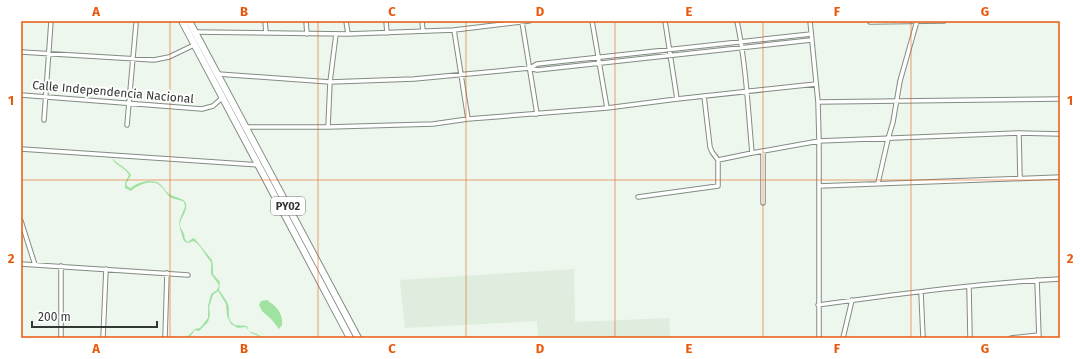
<svg xmlns="http://www.w3.org/2000/svg" width="1081" height="359" font-family="'Fira Sans',sans-serif">
  <rect width="100%" height="100%" fill="#edf7ed"/>
  <path fill="#deeddd" d="M574 269 575 322 669 318 670 338H538L537 321 405 328 400 280Z"/>
  <path fill="#a0e2a2" d="M112 158C117 164 126 167 131 175L126 184 128 187 131 188C137 182 153 178 160 184 164 187 166 193 171 195 176 198 185 198 186 204 188 210 180 219 180 225 180 228 183 231 184 234 185 238 184 239 188 242L193 238 195 239 212 260 213 268V274L220 282 219 290C222 295 226 299 228 304 231 313 225 318 235 325L247 326 249 331 257 334 264 338 251 333 246 327 238 328 231 324 227 316 226 304 218 291 213 295 209 307 210 315 208 322 199 331 195 330 189 338H186L195 329 200 328 208 318V306L211 294 217 290 219 285 211 274V262C205 256 201 244 193 241L188 243C182 241 183 238 181 232 177 221 181 217 185 207L184 202C180 199 174 200 170 197 166 194 164 188 159 185 152 179 137 185 131 191L125 188V183L129 175C125 167 115 166 112 158Z
    M267 300C277 307 283 313 282 325L279 329 272 320 262 311 259 305 261 301Z"/>
  <g fill="none" stroke-linecap="round" stroke-linejoin="round">
    <g stroke="#838c83" stroke-width="5.5">
      <path id="minor" d="M265 21 266 33
        M306 21 307 34
        M346 21 348 34
        M386 21 387 33
        M422 21 423 31
        M592 21 607 108
        M665 21 677 99
        M737 21C746 64 748 109 752 153
        M810 21 818 102 819 141V338
        M870 21V22L944 21
        M522 22 537 114
        M454 30 468 119
        M195 32 348 34 454 30 529 21
        M811 34 537 64 530 68 537 70 811 40
        M21 52 154 60 169 57 194 45
        M218 74 330 82 414 79 530 68
        M21 95 202 109 213 106 223 97
        M818 102 1060 99
        M44 120 51 21
        M127 125 136 24
        M246 127H328L433 124 468 119 607 108 677 99 816 84
        M328 127 330 82 336 34
        M1019 133 1020 178
        M21 149 258 165
        M763 151V203
        M718 160 752 153 819 141 1019 133 1060 134
        M878 183 888 139 893 122 900 81 917 21
        M819 186 1060 177
        M638 197 718 186V160L712 152 710 147 704 96
        M21 221 35 265
        M21 264 188 275
        M61 266V338
        M1037 280 1039 338
        M969 287 970 338
        M921 292 923 338
        M818 305C899 294 979 283 1060 279
        M103 338 106 269
        M165 338 167 273
        M843 338 852 300
        M1011 338 1039 335"/>
    </g>
    <g stroke="#838c83" stroke-width="8">
      <path id="trunk" d="M182 21 350 338
        M189 21 358 338"/>
    </g>
    <use href="#minor" stroke="#fff" stroke-width="3.5"/>
    <use href="#trunk" stroke="#fff" stroke-width="6"/>
  </g>
  <path fill="none" stroke="#e8590c" stroke-width="1" stroke-opacity="0.55" d="M170 21V338M318 21V338M466 21V338M615 21V338M763 21V338M911 21V338M21 180H1060"/>
  <g text-anchor="middle" dominant-baseline="central" stroke-width="4" stroke-linejoin="round" paint-order="stroke">
    <rect fill="#fff" stroke="#717471" stroke-width="1" x="271" y="197" width="34" height="18" rx="3"/>
    <g font-size="11" font-weight="bold" fill="#343834">
      <text x="288" y="206">PY02</text>
    </g>
    <g font-size="12" fill="#343834" stroke="#fff">
      <text transform="translate(113 92) rotate(5)">Calle Independencia Nacional</text>
    </g>
  </g>
  <rect width="1081" height="359" fill="none" stroke="#ffffff" stroke-width="44"/>
  <path d="M32 321v6h125v-6" fill="none" stroke="#343834" stroke-width="2"/>
  <text x="38" y="321" font-size="12" fill="#343834" stroke="#ffffff" stroke-width="3" paint-order="stroke">200 m</text>
  <rect x="22" y="22" width="1037" height="315" fill="none" stroke="#e8590c" stroke-width="1.5"/>
  <g font-size="13" text-anchor="middle" font-weight="bold" fill="#e8590c">
    <text x="96" y="16">A</text>
    <text x="244" y="16">B</text>
    <text x="392" y="16">C</text>
    <text x="540" y="16">D</text>
    <text x="689" y="16">E</text>
    <text x="837" y="16">F</text>
    <text x="985" y="16">G</text>
    <text x="11" y="105">1</text>
    <text x="1070" y="105">1</text>
    <text x="11" y="263">2</text>
    <text x="1070" y="263">2</text>
    <text x="96" y="353">A</text>
    <text x="244" y="353">B</text>
    <text x="392" y="353">C</text>
    <text x="540" y="353">D</text>
    <text x="689" y="353">E</text>
    <text x="837" y="353">F</text>
    <text x="985" y="353">G</text>
  </g>
</svg>
